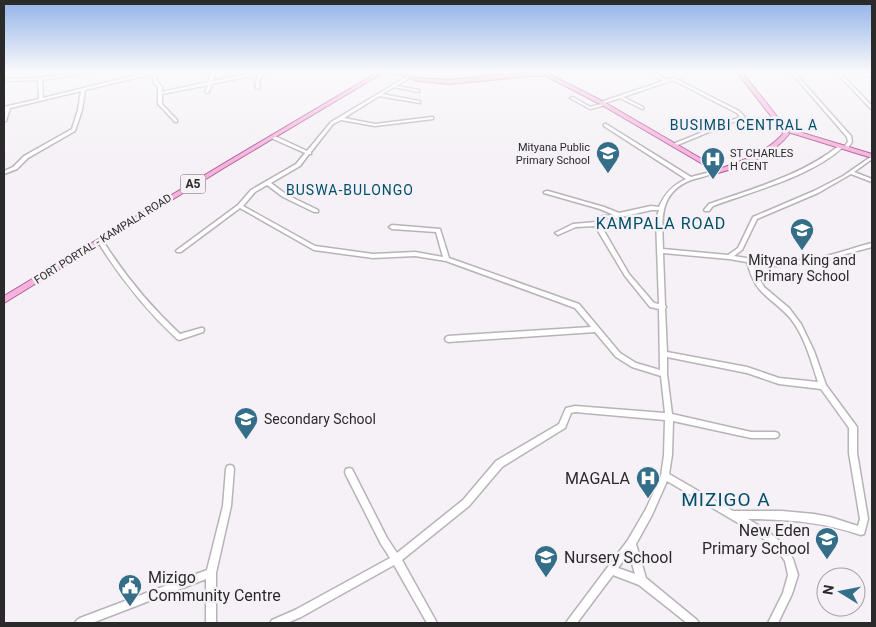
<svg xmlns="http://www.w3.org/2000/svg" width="876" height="627" font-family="Roboto,sans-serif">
  <rect width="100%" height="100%" fill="#f5f1f6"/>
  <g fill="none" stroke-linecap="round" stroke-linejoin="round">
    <g stroke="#b7b3b7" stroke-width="3">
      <path id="minor" d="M86 71H98L42 80 43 98 153 71H161L155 73 158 83 162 87V92L208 82 212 71H216L212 81 261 71H270L263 73 259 82 260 88 258 89 256 88 255 82 259 74 212 84 209 92 207 93 205 92 208 85 162 94V104L177 120V122H175L158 104V87L154 83 152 74 85 90 82 110 75 131 28 158 17 169 4 174V171L13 167 24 156 72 129 78 110 81 91 10 108 6 121 4 122V115L5 109H4V107L39 99 38 80 4 81V79L40 78Z
        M646 71H651L667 80 681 75 684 71H687L683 77 676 79 739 111 745 117 675 146H673V144L740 117 737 113 673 80 623 97 643 107V109H642L620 98 605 103V105L590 109 570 98 573 97 590 107 601 104V102L663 81Z
        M790 71H793L851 136 852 142 848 148 844 147 848 142 847 137Z
        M835 71H838L872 106V109H871Z
        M848 71H856L872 75V77Z
        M408 76 410 77 409 78 396 86 419 90V92L394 87 382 94 419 101H420V103L379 96 344 118 375 124 432 117H433V119L375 126 341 120 333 124 311 152V154H309L300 166 271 183 287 195 318 210V212H314L283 197 267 185 255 192 243 206 315 246 373 254 415 252 443 257 436 232 392 229 389 227 392 225 440 229 449 258 579 304 620 353 636 363 660 370 659 309 650 307 625 276 595 226 576 227 560 234 558 235 555 233 573 224 596 222 603 216 614 215 600 209 544 193V192L546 191H548L604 207 619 213 651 206 659 207C665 193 673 185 686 179L604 126V124H606L691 177 718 170 720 171C712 175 700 177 691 180 658 193 662 221 663 249L728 255 738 248 753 217 814 191 843 176 872 156V159L854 172 872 179V182L851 174 818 193 757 219 742 250 734 256C760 261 786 263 812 259 832 256 852 248 872 243V247L812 263 776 266 753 263 756 273 764 287 789 308 801 324 814 351 826 385 857 427V453L868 519 864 534 861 535C823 522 787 519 748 519L766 530 783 544 793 559 798 575 792 594 778 623H768L783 593 788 575 785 561 777 550 760 536 667 481 652 515 636 544 646 578 697 620 699 623H687L639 585 613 575 577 623H566L568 620 628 540 646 509 661 476 664 455 665 420 575 412 571 413 565 428 502 467 469 506 402 560 437 623H427L394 565 301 617 287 623H270L272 620 295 610 390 558 381 544 346 475 345 472 346 469 349 468 352 469 387 538 397 553 463 500 496 461 559 424 566 408 575 406 665 413 661 376 632 367 616 357 595 332 448 342 446 341 445 339 446 337 448 336 591 327 575 308 446 261 415 256 373 258 314 250 240 208 181 252H177L176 251 177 250 238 205 251 190 296 164 305 153 271 138V136H275L307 151 331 122ZM651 210H659L656 219 659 304 654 303 629 274 600 224 606 218H617ZM663 253 729 259 747 262C750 272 753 282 760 290 770 301 782 308 791 319 805 337 811 361 818 382L779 378 747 367 667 352 665 309 666 307 665 305ZM667 357 747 373 779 384 821 389 849 428V453L860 519 858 526 830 517 814 514 782 511H733L669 474 672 455 673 421 751 438H775L778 437 779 435 778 433 775 432H751L672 414 667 374ZM629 553 635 574 618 568Z
        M840 145 844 146C813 176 753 191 713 206L709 211H705L704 210 709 204C754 188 803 175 840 145Z
        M101 240 103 241C125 276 150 306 180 334L201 328H203L204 330 203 332 179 340 177 339C145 309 121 279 98 242Z
        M230 465 233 466 234 469 231 506 216 573V623H206V579L92 623H75L77 620 80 618 207 570 223 506 226 469 227 466Z"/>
    </g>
    <g stroke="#ac6192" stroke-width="2">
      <path id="major" d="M380 71H386L227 166 4 303V296L223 164Z
        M389 71H398L418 78 449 80 532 72 549 74 604 102 719 169C742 161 766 153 783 134L781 129 736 71H741L786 128 872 154V158L788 132 789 134C772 156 744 166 718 173L600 104 546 76H532L449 84 418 81Z"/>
    </g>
    <use href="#minor" fill="#fff" fill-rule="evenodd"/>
    <use href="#major" fill="#f7b2df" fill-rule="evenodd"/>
  </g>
  <linearGradient id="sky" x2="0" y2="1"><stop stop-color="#92b2e8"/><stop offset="0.45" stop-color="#faf9fb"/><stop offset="1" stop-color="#faf9fb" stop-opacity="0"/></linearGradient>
  <rect width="876" height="159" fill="url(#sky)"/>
  <defs>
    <g id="school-pin" transform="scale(1.25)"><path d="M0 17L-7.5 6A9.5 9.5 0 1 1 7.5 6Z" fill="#356e88" stroke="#f5f1f6"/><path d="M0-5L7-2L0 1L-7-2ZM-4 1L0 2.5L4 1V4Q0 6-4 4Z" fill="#fff"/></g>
    <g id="hospital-pin" transform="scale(1.25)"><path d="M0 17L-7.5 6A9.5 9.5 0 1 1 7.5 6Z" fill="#356e88" stroke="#f5f1f6"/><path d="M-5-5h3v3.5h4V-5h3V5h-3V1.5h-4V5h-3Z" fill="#fff"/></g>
    <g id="civic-pin" transform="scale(1.25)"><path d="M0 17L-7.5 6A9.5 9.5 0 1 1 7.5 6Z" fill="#356e88" stroke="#f5f1f6"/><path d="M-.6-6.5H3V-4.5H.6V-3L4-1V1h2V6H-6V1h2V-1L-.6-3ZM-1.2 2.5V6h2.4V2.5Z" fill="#fff"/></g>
  </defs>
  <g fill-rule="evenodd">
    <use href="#school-pin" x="608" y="153"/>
    <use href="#hospital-pin" x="713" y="159"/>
    <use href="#school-pin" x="802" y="230"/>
    <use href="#school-pin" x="246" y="419"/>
    <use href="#hospital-pin" x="648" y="478"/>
    <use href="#school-pin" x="827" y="539"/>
    <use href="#school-pin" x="546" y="557"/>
    <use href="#civic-pin" x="130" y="586"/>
  </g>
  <g text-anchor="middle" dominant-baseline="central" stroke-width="5" stroke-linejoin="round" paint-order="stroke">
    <g font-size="11" fill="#2b2a2b" stroke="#f5f1f6" text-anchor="end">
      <text x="590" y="147">Mityana Public<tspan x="590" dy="13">Primary School</tspan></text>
      <text x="730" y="153" text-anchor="start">ST CHARLES<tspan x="730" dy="13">H CENT</tspan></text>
    </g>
    <g font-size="11" fill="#2b2a2b" stroke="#f5f1f6">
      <text transform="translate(103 239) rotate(-32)">FORT PORTAL - KAMPALA ROAD</text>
    </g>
    <rect fill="#f5f1f6" stroke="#686668" stroke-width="1" x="180.5" y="174.5" width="25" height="19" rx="4"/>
    <g font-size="12" font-weight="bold" fill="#2b2a2b">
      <text x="193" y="184">A5</text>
    </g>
    <g font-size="14" letter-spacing="1" fill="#004f6a" stroke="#f5f1f6">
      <text x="744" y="125">BUSIMBI CENTRAL A</text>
      <text x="350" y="190">BUSWA-BULONGO</text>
    </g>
    <g font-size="14" fill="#2b2a2b" stroke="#f5f1f6">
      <text x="802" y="260">Mityana King and<tspan x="802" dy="16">Primary School</tspan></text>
      <text x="264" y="419" text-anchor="start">Secondary School</text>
    </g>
    <g font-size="16" letter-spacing="1" fill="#004f6a" stroke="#f5f1f6">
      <text x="661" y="223">KAMPALA ROAD</text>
    </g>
    <g font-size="16" fill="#2b2a2b" stroke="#f5f1f6" text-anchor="end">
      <text x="630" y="478">MAGALA</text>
      <text x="810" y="530">New Eden<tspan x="810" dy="18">Primary School</tspan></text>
      <text x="564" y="557" text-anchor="start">Nursery School</text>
      <text x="148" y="577" text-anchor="start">Mizigo<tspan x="148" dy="18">Community Centre</tspan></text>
    </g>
    <g font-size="19" letter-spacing="1" fill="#004f6a" stroke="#f5f1f6">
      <text x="726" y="499">MIZIGO A</text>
    </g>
  </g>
  <rect width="876" height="627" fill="none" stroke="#2b2a2b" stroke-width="10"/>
  <g transform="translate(841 592) rotate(280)"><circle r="24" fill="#f5f1f6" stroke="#a4a1a5"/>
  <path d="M0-4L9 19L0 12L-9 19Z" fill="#356e88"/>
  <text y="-8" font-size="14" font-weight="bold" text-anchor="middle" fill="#2b2a2b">N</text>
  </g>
</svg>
